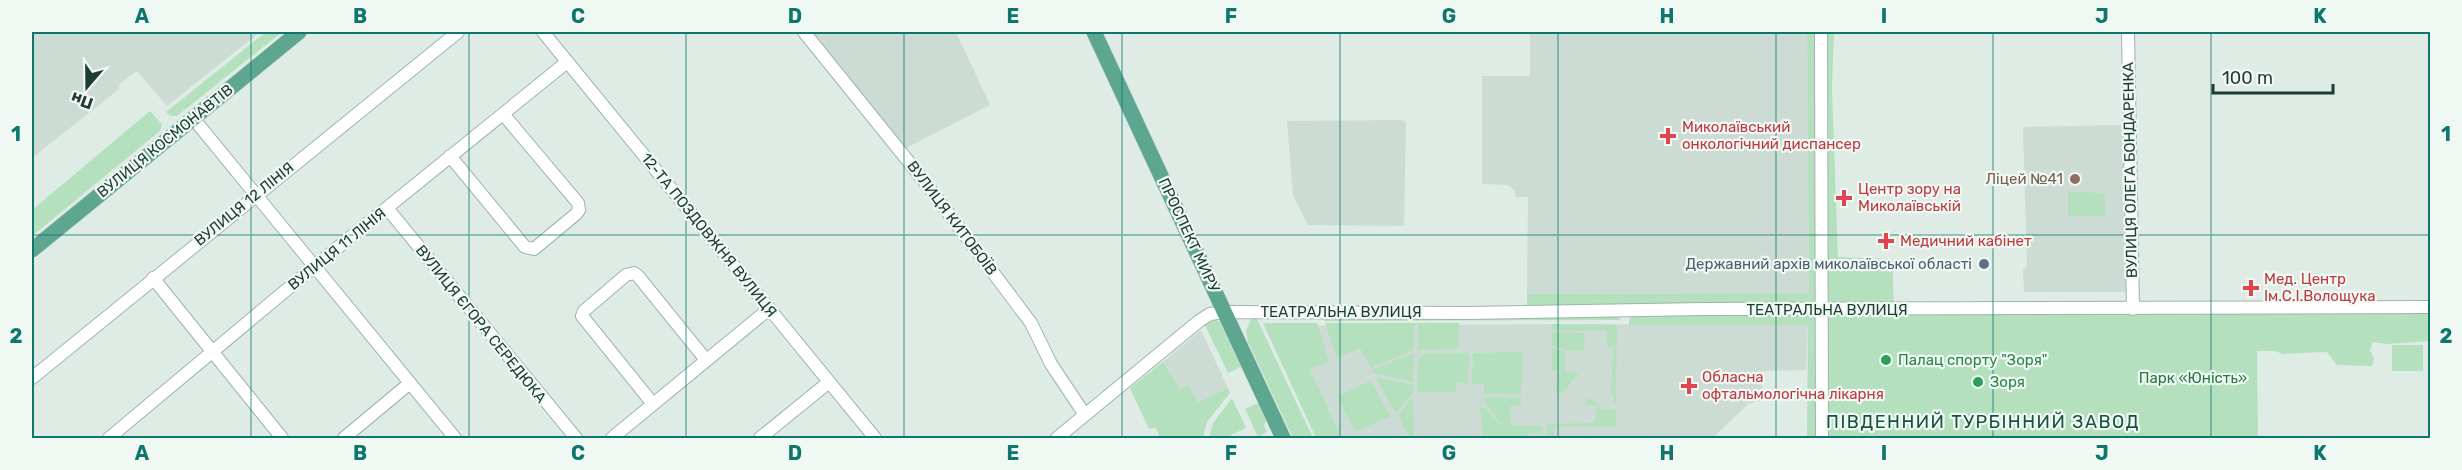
<svg xmlns="http://www.w3.org/2000/svg" width="2462" height="470" font-family="Rubik,sans-serif">
  <rect width="100%" height="100%" fill="#deece5"/>
  <path fill="#ccdcd4" d="M32 32H260L167 106 137 71 120 83 119 89 32 158Z
    M812 32H956L990 105 906 148Z
    M1530 32H1807L1809 293 1527 294 1528 197H1516L1514 190 1508 185 1482 184V76H1530Z
    M1403 120 1406 122 1404 226 1308 225 1293 195 1287 121Z
    M2125 125 2126 292H2024L2023 269 2027 268 2023 127Z
    M1545 324 1808 325 1806 370 1762 371V400L1748 404 1713 438H1322L1270 326Z
    M1201 330 1228 388 1198 402 1189 384 1180 389 1163 362Z"/>
  <path fill="#b4e0be" d="M266 32H282L177 116H171L166 112Z
    M1807 32H1816L1815 301 1812 304 1527 305V294L1809 293Z
    M1825 32H1834L1832 88 1838 257 1892 259 1894 305 1830 303 1827 297Z
    M150 111 162 124 160 131 32 236V210Z
    M2068 192 2105 193V216H2068Z
    M2430 311V341L2387 344 2373 342 2370 350 2374 359 2372 366 2337 365 2327 352 2283 354 2275 351H2257L2258 438H1828L1827 317 1830 315Z
    M1810 313 1816 317 1818 438H1807L1808 325H1629V320L1633 315Z
    M1325 317H1618L1621 320 1327 321H1324Z
    M1215 319 1220 322 1241 367 1228 373 1204 323Z
    M1251 319H1257L1313 438H1293L1248 342 1246 331Z
    M1263 323H1317L1329 362 1310 369 1341 438H1316Z
    M1325 323H1459L1458 349 1418 350V325H1414V350L1371 368 1360 348 1337 358Z
    M1552 324 1617 325 1616 404H1614V395L1611 394 1613 347H1607V331L1552 330Z
    M1552 332 1585 333 1584 351H1571L1552 346Z
    M2392 345H2423V371H2392Z
    M1552 348 1565 352V372L1579 373 1562 393H1556L1557 371H1552Z
    M1523 352 1521 394 1484 393V384H1472L1473 353Z
    M1414 353 1413 382 1374 373 1372 370Z
    M1426 353H1469L1468 383H1457L1456 392H1417L1418 359Z
    M1163 362 1180 389 1189 384 1198 402 1228 388 1230 393 1207 422 1203 438H1160L1156 428 1149 429 1130 388Z
    M1375 377 1413 385V393L1396 413Z
    M1370 381 1391 416 1355 432 1338 396Z
    M1413 397 1414 438H1409L1398 415Z
    M1485 397 1521 398V405L1510 406 1511 425 1543 426V433H1529L1528 438H1483L1480 408H1485L1501 426 1502 425 1485 403Z
    M1232 398 1246 428 1231 435 1230 438H1209L1213 423Z
    M1586 399H1592L1601 409H1616V427H1554V438H1547V424L1595 423 1597 406 1586 405Z
    M1258 403 1266 421 1264 426 1267 432 1258 437 1245 409Z"/>
  <g fill="none" stroke-linecap="round" stroke-linejoin="round">
    <g stroke="#a0b4ac" stroke-width="14">
      <path id="minor" d="M543 32 875 438
        M804 32 925 182 1031 323 1051 364 1085 415
        M1821 32 1822 438
        M2128 32 2133 309
        M193 118 455 438
        M450 156 525 247 534 249 576 214 579 210 578 203 503 114
        M387 208 576 438
        M153 278 282 438
        M32 378 458 32
        M653 404 582 316 584 311 626 275 634 273 638 276 706 360
        M109 438 315 266 567 62
        M344 438 410 383
        M612 438 769 309
        M760 438 829 382
        M1057 438 1199 321 1210 314 1224 312 1468 313 1704 309 2430 307"/>
    </g>
    <g stroke="#c0c9c6" stroke-width="16">
      <path id="major" d="M1094 32 1283 438
        M32 250 299 32"/>
    </g>
    <use href="#minor" stroke="#fff" stroke-width="12"/>
    <use href="#major" stroke="#5da790" stroke-width="15"/>
  </g>
  <path fill="none" stroke="#0f766e" stroke-width="1.5" stroke-opacity="0.55" d="M251 32V438M469 32V438M686 32V438M904 32V438M1122 32V438M1340 32V438M1558 32V438M1776 32V438M1993 32V438M2211 32V438M32 235H2430"/>
  <g fill="#e0444e" stroke="#eff8f3" stroke-width="2">
    <path d="M1665 127h6v6h6v6h-6v6h-6v-6h-6v-6h6z"/>
    <path d="M1841 189h6v6h6v6h-6v6h-6v-6h-6v-6h6z"/>
    <path d="M1883 232h6v6h6v6h-6v6h-6v-6h-6v-6h6z"/>
    <path d="M2248 279h6v6h6v6h-6v6h-6v-6h-6v-6h6z"/>
    <path d="M1686 377h6v6h6v6h-6v6h-6v-6h-6v-6h6z"/>
  </g>
  <circle fill="#8d6e63" stroke="#eff8f3" stroke-width="2" cx="2075" cy="179" r="6"/>
  <circle fill="#5c6f8a" stroke="#eff8f3" stroke-width="2" cx="1984" cy="264" r="6"/>
  <g fill="#2e9e5b" stroke="#eff8f3" stroke-width="2">
    <circle cx="1886" cy="360" r="6"/>
    <circle cx="1978" cy="382" r="6"/>
  </g>
  <g text-anchor="middle" dominant-baseline="central" stroke-width="4.5" stroke-linejoin="round" paint-order="stroke">
    <g font-size="15" fill="#be3a42" stroke="#eff8f3" text-anchor="start">
      <text x="1682" y="127">Миколаївський<tspan x="1682" dy="17">онкологічний диспансер</tspan></text>
      <text x="1858" y="189">Центр зору на<tspan x="1858" dy="17">Миколаївській</tspan></text>
      <text x="1900" y="241">Медичний кабінет</text>
      <text x="2264" y="279">Мед. Центр<tspan x="2264" dy="17">Ім.С.І.Волощука</tspan></text>
      <text x="1702" y="377">Обласна<tspan x="1702" dy="17">офтальмологічна лікарня</tspan></text>
    </g>
    <g font-size="15" fill="#1d3d33" stroke="#eff8f3">
      <text transform="translate(165 141) rotate(-39)">ВУЛИЦЯ КОСМОНАВТІВ</text>
      <text transform="translate(2130 170) rotate(-91)">ВУЛИЦЯ ОЛЕГА БОНДАРЕНКА</text>
      <text transform="translate(244 204) rotate(-39)">ВУЛИЦЯ 12 ЛІНІЯ</text>
      <text transform="translate(952 218) rotate(53)">ВУЛИЦЯ КИТОБОЇВ</text>
      <text transform="translate(709 235) rotate(51)">12-ТА ПОЗДОВЖНЯ ВУЛИЦЯ</text>
      <text transform="translate(1189 235) rotate(65)">ПРОСПЕКТ МИРУ</text>
      <text transform="translate(337 249) rotate(-39)">ВУЛИЦЯ 11 ЛІНІЯ</text>
      <text x="1827" y="310">ТЕАТРАЛЬНА ВУЛИЦЯ</text>
      <text x="1341" y="312">ТЕАТРАЛЬНА ВУЛИЦЯ</text>
      <text transform="translate(481 324) rotate(51)">ВУЛИЦЯ ЄГОРА СЕРЕДЮКА</text>
    </g>
    <g font-size="15" fill="#785e54" stroke="#eff8f3" text-anchor="end">
      <text x="2063" y="179">Ліцей №41</text>
    </g>
    <g font-size="15" fill="#4e5e75" stroke="#eff8f3" text-anchor="end">
      <text x="1972" y="264">Державний архів миколаївської області</text>
    </g>
    <g font-size="15" fill="#27864d" stroke="#eff8f3" text-anchor="start">
      <text x="1898" y="360">Палац спорту "Зоря"</text>
      <text x="1990" y="382">Зоря</text>
    </g>
    <g font-size="15" fill="#237940" stroke="#eff8f3">
      <text x="2193" y="378">Парк «Юність»</text>
    </g>
    <g font-size="18" letter-spacing="1.5" fill="#175241" stroke="#eff8f3">
      <text x="1983" y="422">ПІВДЕННИЙ ТУРБІННИЙ ЗАВОД</text>
    </g>
  </g>
  <rect width="2462" height="470" fill="none" stroke="#eff8f3" stroke-width="66"/>
  <g transform="translate(87 87) rotate(200)" stroke="#eff8f3" stroke-width="4.5" paint-order="stroke">
  <path d="M0-4.5L10 22L0 15L-10 22Z" fill="#1d3d33"/>
  <text y="-9" font-size="16" font-weight="bold" text-anchor="middle" fill="#1d3d33">Пн</text>
  </g>
  <path d="M2213 84v9h120v-9" fill="none" stroke="#1d3d33" stroke-width="3"/>
  <text x="2222" y="84" font-size="18" fill="#1d3d33" stroke="#eff8f3" stroke-width="4.5" paint-order="stroke">100 m</text>
  <rect x="33" y="33" width="2396" height="404" fill="none" stroke="#0f766e" stroke-width="2"/>
  <g font-size="20" text-anchor="middle" font-weight="bold" fill="#0f766e">
    <text x="142" y="23">A</text>
    <text x="360" y="23">B</text>
    <text x="578" y="23">C</text>
    <text x="795" y="23">D</text>
    <text x="1013" y="23">E</text>
    <text x="1231" y="23">F</text>
    <text x="1449" y="23">G</text>
    <text x="1667" y="23">H</text>
    <text x="1884" y="23">I</text>
    <text x="2102" y="23">J</text>
    <text x="2320" y="23">K</text>
    <text x="16" y="141">1</text>
    <text x="2446" y="141">1</text>
    <text x="16" y="343">2</text>
    <text x="2446" y="343">2</text>
    <text x="142" y="460">A</text>
    <text x="360" y="460">B</text>
    <text x="578" y="460">C</text>
    <text x="795" y="460">D</text>
    <text x="1013" y="460">E</text>
    <text x="1231" y="460">F</text>
    <text x="1449" y="460">G</text>
    <text x="1667" y="460">H</text>
    <text x="1884" y="460">I</text>
    <text x="2102" y="460">J</text>
    <text x="2320" y="460">K</text>
  </g>
</svg>
